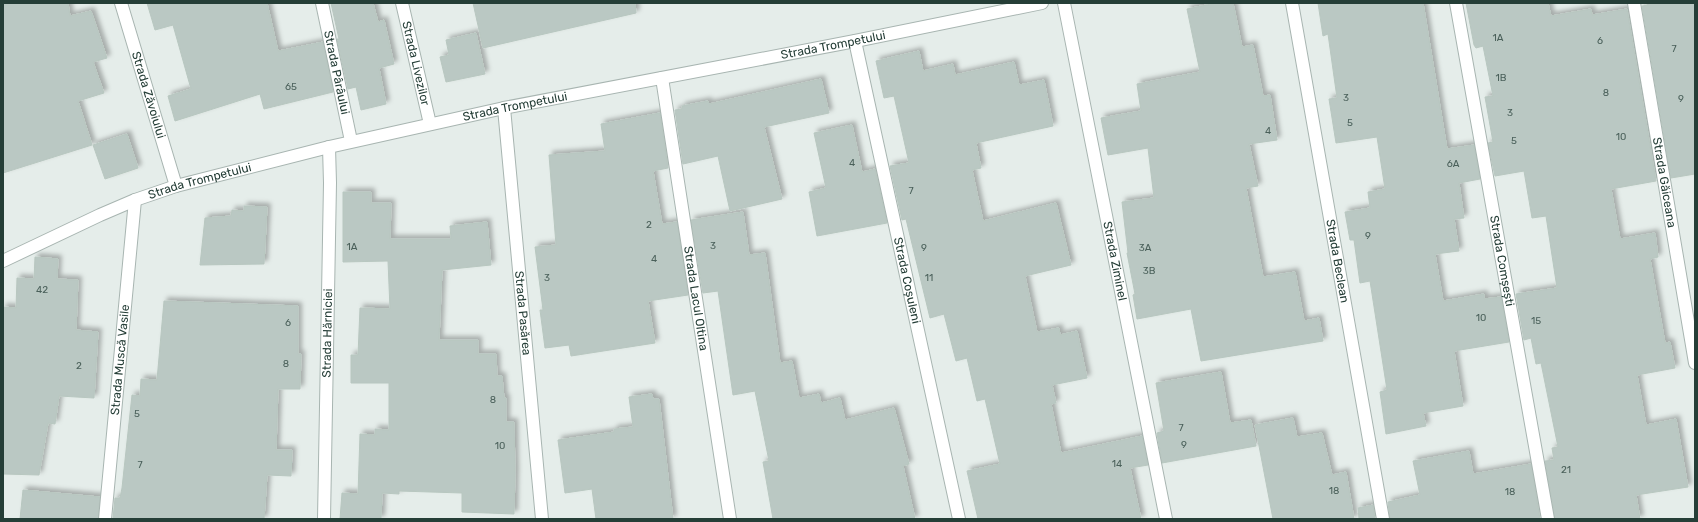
<svg xmlns="http://www.w3.org/2000/svg" width="1698" height="522" font-family="Rubik,sans-serif">
  <defs>
    <filter id="shadow"><feDropShadow dx="3.5" dy="-3.5" stdDeviation="2" flood-color="#0004"/></filter>
  </defs>
  <rect width="100%" height="100%" fill="#e5edea"/>
  <path fill="#bac8c3" stroke="#b8c7c0" filter="url(#shadow)" d="M3 3H68L70 16 91 11 107 58 93 62 104 93 78 101 92 145 3 173Z
    M147 3H267L278 51 323 42 333 92 264 109 260 94 175 121 168 96 191 89 173 25 155 30Z
    M331 3H373L378 22 384 20 394 64 379 68 386 104 361 110 356 87 348 89 337 39H339Z
    M473 3H635L636 13 483 48Z
    M1216 3H1233L1242 47 1253 45 1263 96 1270 95 1277 140 1249 144 1258 186 1246 188 1263 277 1295 272 1304 321 1319 318 1323 341 1201 361 1191 309 1137 319 1133 295 1135 294 1127 253H1128L1122 202 1154 198 1148 148 1108 155 1101 118 1141 111 1137 84 1200 72 1187 9Z
    M1318 3H1423L1447 149 1474 145 1480 179 1459 183 1464 218 1454 219 1459 251 1435 254 1443 301 1484 294V299L1501 297 1509 342 1454 351 1463 406 1423 413 1426 426 1386 434 1380 392 1387 390 1370 281 1360 283 1354 240H1350L1345 212 1370 208 1368 192 1385 189 1377 137 1336 143 1329 99 1337 98 1328 34 1323 36Z
    M1466 3H1548L1551 16 1591 9 1592 15 1627 9 1656 181 1611 189 1620 239 1655 233 1658 257 1650 259 1665 343 1670 342 1675 368 1637 375 1646 425 1676 419 1688 487 1636 495 1640 519H1555L1545 461 1554 460 1552 448 1558 447 1541 363 1536 364 1531 338 1524 340 1516 294 1557 288 1546 216 1532 218 1524 171 1495 176 1488 143 1493 142 1485 97 1493 96 1483 46 1476 48 1474 45Z
    M1647 3H1695V174L1671 178 1642 6 1648 5Z
    M476 33 485 74 446 82 440 57 449 55 446 40Z
    M919 51 923 71 953 64 955 75 1014 62 1019 85 1044 80 1053 126 976 143 981 168 972 170 983 221 1056 203 1071 265 1025 276 1037 332 1059 328 1060 335 1077 331 1087 378 1052 385 1056 403 1051 404 1061 453 1142 436 1148 465 1130 468 1141 519H978L967 471 1000 464 985 399 977 401 967 358 956 361 944 314 930 318 906 219 902 220 890 166 909 163 894 96 884 98 876 61Z
    M821 79 829 113 764 127 782 199 730 211 718 156 683 164 675 110 682 109V106L708 101 709 104Z
    M660 113 668 168 653 171 662 224 677 222 688 295 648 301 655 343 571 356 569 345 545 348 540 310H543L535 247 556 245 549 155 605 151 601 124Z
    M852 125 862 172 875 169 887 223 817 236 809 192 826 188 814 133Z
    M127 134 138 168 105 179 93 145Z
    M343 192H371V203H391L390 239H451L450 226 487 222 491 265 442 270 439 340H478V354H496L497 376H502L504 398H506V422H514L515 472 514 514 462 512V493L399 491V494L382 493 381 519H340L342 493 358 494 360 434 375 435V429L389 430V383H351V355H358L360 308 390 309 388 261 343 262Z
    M244 206 267 207 264 264 200 265 205 218 231 216 232 210 244 211Z
    M743 212 749 255 765 253 780 363 792 361 799 398 819 394 821 403 840 398 845 420 894 408 909 464 903 466 915 519H773L763 462 769 461 755 391 733 395 718 291 703 293 691 220Z
    M35 257 58 259 57 279 78 280 76 330 98 332 94 398 59 396 55 424 48 423 39 475 3 474V307L16 308 17 278 34 279Z
    M164 301 298 306V354H301L300 389H278L276 450H292L291 476 267 475 264 519H113L115 498H120L122 488 132 395 140 396 141 379 157 380Z
    M1221 372 1230 423 1251 420 1256 446 1162 463 1157 433 1164 431 1156 383Z
    M652 394 653 399H659L673 519H596L592 489 565 493 558 440 614 432V429L633 427 629 397Z
    M1293 418 1297 437 1322 433 1332 475 1346 472 1354 519H1273L1255 425Z
    M1469 451 1473 474 1531 464 1540 519H1390L1388 502 1420 495 1413 461Z
    M23 490 100 497 98 519H20Z
    M1373 505 1375 519H1359L1358 508Z"/>
  <g fill="none" stroke-linecap="round" stroke-linejoin="round">
    <g stroke="#a8b5b1" stroke-width="14">
      <g id="minor">
        <path id="s1" d="M121 3 176 186"/>
        <path id="s2" d="M322 3 351 141"/>
        <path id="s3" d="M402 3 430 124"/>
        <path id="s4" d="M1064 3 1166 519"/>
        <path id="s5" d="M1292 3 1383 519"/>
        <path id="s6" d="M1456 3 1548 519"/>
        <path id="s7" d="M1634 3 1695 363"/>
        <path id="s8" d="M855 41 959 519"/>
        <path id="s9" d="M662 78 730 519"/>
        <path id="s10" d="M504 108 542 519"/>
        <path id="s11" d="M3 261 100 215 135 200 176 186 329 147 504 108 855 41 1042 3"/>
        <path id="s12" d="M105 519 135 200"/>
        <path id="s13" d="M324 519 330 183 329 147"/>
      </g>
    </g>
    <use href="#minor" stroke="#fff" stroke-width="12"/>
  </g>
  <g text-anchor="middle" dominant-baseline="central" stroke-width="3" stroke-linejoin="round" paint-order="stroke">
    <g font-size="10" fill="#4a605a">
      <text x="1498" y="38">1A</text>
      <text x="1600" y="41">6</text>
      <text x="1674" y="49">7</text>
      <text x="1501" y="78">1B</text>
      <text x="291" y="87">65</text>
      <text x="1606" y="93">8</text>
      <text x="1346" y="98">3</text>
      <text x="1681" y="99">9</text>
      <text x="1510" y="113">3</text>
      <text x="1350" y="123">5</text>
      <text x="1268" y="131">4</text>
      <text x="1621" y="137">10</text>
      <text x="1514" y="141">5</text>
      <text x="852" y="163">4</text>
      <text x="1453" y="164">6A</text>
      <text x="911" y="191">7</text>
      <text x="649" y="225">2</text>
      <text x="1368" y="236">9</text>
      <text x="713" y="246">3</text>
      <text x="352" y="247">1A</text>
      <text x="924" y="248">9</text>
      <text x="1145" y="248">3A</text>
      <text x="654" y="259">4</text>
      <text x="1149" y="271">3B</text>
      <text x="547" y="278">3</text>
      <text x="929" y="278">11</text>
      <text x="42" y="290">42</text>
      <text x="1481" y="318">10</text>
      <text x="1536" y="321">15</text>
      <text x="288" y="323">6</text>
      <text x="286" y="364">8</text>
      <text x="79" y="366">2</text>
      <text x="493" y="400">8</text>
      <text x="137" y="414">5</text>
      <text x="1181" y="428">7</text>
      <text x="1184" y="445">9</text>
      <text x="500" y="446">10</text>
      <text x="1117" y="464">14</text>
      <text x="140" y="465">7</text>
      <text x="1566" y="470">21</text>
      <text x="1334" y="491">18</text>
      <text x="1510" y="492">18</text>
    </g>
    <g font-size="12" fill="#253e37" stroke="#f6faf8">
      <text stroke="none"><textPath href="#s11" startOffset="861">Strada Trompetului</textPath></text>
      <text stroke="none"><textPath href="#s3" startOffset="62">Strada Livezilor</textPath></text>
      <text stroke="none"><textPath href="#s2" startOffset="71">Strada Pârâului</textPath></text>
      <text stroke="none"><textPath href="#s1" startOffset="96">Strada Zăvoiului</textPath></text>
      <text stroke="none"><textPath href="#s11" startOffset="537">Strada Trompetului</textPath></text>
      <text stroke="none"><textPath href="#s11" startOffset="213">Strada Trompetului</textPath></text>
      <text stroke="none"><textPath href="#s7" startOffset="182">Strada Găiceana</textPath></text>
      <text stroke="none"><textPath href="#s4" startOffset="263">Strada Ziminel</textPath></text>
      <text stroke="none"><textPath href="#s5" startOffset="262">Strada Beclean</textPath></text>
      <text stroke="none"><textPath href="#s6" startOffset="262">Strada Comșești</textPath></text>
      <text stroke="none"><textPath href="#s8" startOffset="245">Strada Coșuleni</textPath></text>
      <text stroke="none"><textPath href="#s9" startOffset="223">Strada Lacul Oltina</textPath></text>
      <text stroke="none"><textPath href="#s10" startOffset="206">Strada Pasărea</textPath></text>
      <text stroke="none"><textPath href="#s13" startOffset="186">Strada Hărniciei</textPath></text>
      <text stroke="none"><textPath href="#s12" startOffset="160">Strada Muscă Vasile</textPath></text>
    </g>
  </g>
  <rect width="1698" height="522" fill="none" stroke="#253e37" stroke-width="8"/>
</svg>
